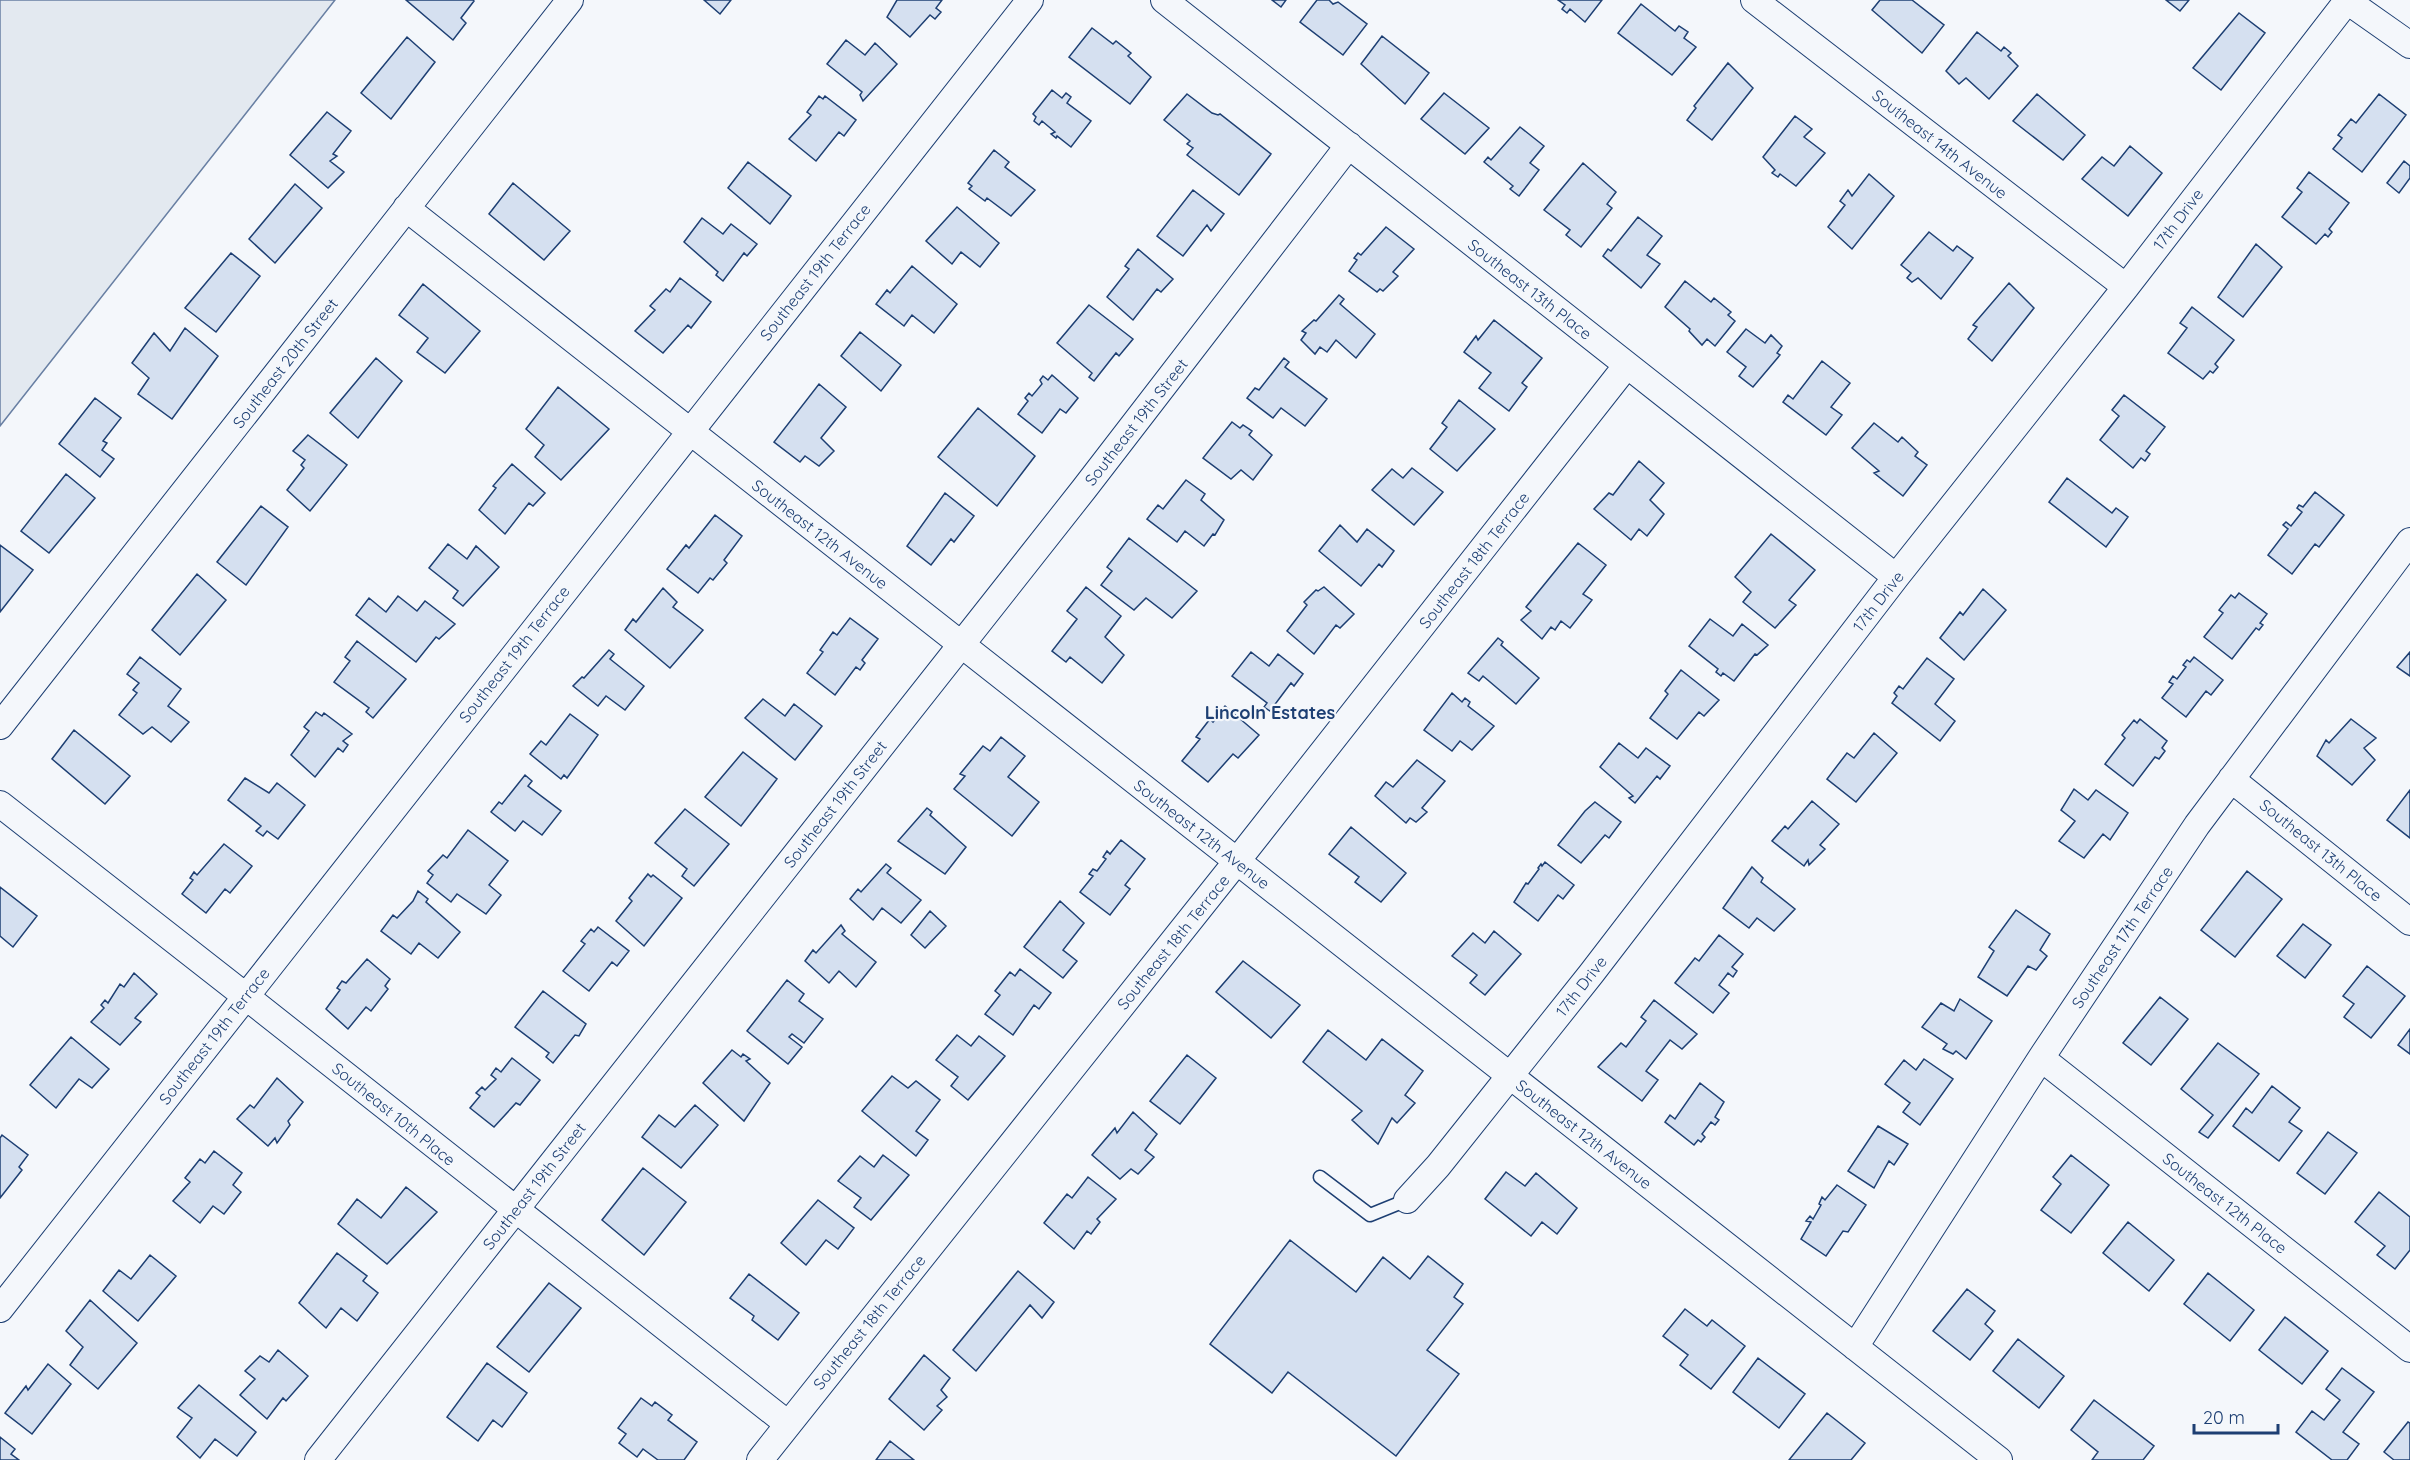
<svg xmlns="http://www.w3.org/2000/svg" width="2410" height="1460" font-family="Quicksand,sans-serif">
  <rect width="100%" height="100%" fill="#f4f7fb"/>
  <path fill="#e3e9f0" stroke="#687fa3" stroke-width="1.5" d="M0 0H335L0 426Z"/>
  <path fill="#d5e0f0" stroke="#1d3f73" stroke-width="1.5" d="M406 0H473L474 1 461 18 466 23 453 40Z
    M704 0H731L720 14Z
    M897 0H942L936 8 941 12 935 19 930 15 910 37 887 17Z
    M1272 0H1286L1281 7Z
    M1317 0H1329L1333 4 1338 2 1367 24 1343 55 1300 22Z
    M1558 0H1602L1585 22 1570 9 1567 13 1562 9 1565 5Z
    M1880 0H1912L1944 25 1922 53 1872 10Z
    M2166 0H2189L2180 11Z
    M1641 4 1675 31 1679 26 1688 32 1684 38 1696 47 1672 75 1618 33Z
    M2239 13 2265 33 2221 90 2193 68Z
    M1092 28 1113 44 1116 41 1131 53 1128 56 1151 77 1130 104 1069 57Z
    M1977 32 2001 51 2004 47 2011 53 2008 56 2018 66 1989 99 1966 78 1959 84 1946 71Z
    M1382 36 1429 73 1405 104 1361 64Z
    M407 37 435 62 391 119 361 93Z
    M846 40 865 55 875 43 897 64 863 101 860 95 862 92 827 64Z
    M1728 63 1753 88 1712 140 1687 120 1696 108 1694 106Z
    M1052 90 1062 98 1066 93 1071 97 1067 103 1091 121 1071 147 1057 136 1056 138 1051 134 1055 132 1042 121 1039 125 1034 121 1036 117 1033 114Z
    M1444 93 1489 128 1465 154 1421 119Z
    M1187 94 1212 113 1218 115 1220 114 1271 154 1239 195 1187 155 1193 148 1187 144 1190 141 1164 120Z
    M2037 94 2085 135 2063 160 2013 121Z
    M2379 94 2406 115 2362 172 2333 149 2342 138 2338 135 2351 119 2356 123Z
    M819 96 823 99 825 96 856 120 844 136 839 132 816 161 789 139 811 115 807 112Z
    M327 112 351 131 333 154 337 156 330 161 344 172 328 188 290 155Z
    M1795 116 1812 129 1804 137 1825 153 1796 186 1780 174 1778 177 1772 173 1775 170 1763 157Z
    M1520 127 1544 146 1530 163 1539 170 1519 196 1510 189 1513 186 1484 162 1488 157 1491 160Z
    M2130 146 2162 173 2128 216 2082 179 2102 157 2114 166Z
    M994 150 1009 162 1005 167 1035 190 1011 216 987 198 985 201 969 189 972 186 968 183Z
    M2404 161 2410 166V178L2399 193 2387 183Z
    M748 162 791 196 770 224 728 188Z
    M1583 163 1616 192 1607 204 1612 208 1581 247 1566 235 1570 230 1544 210Z
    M2309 172 2349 203 2329 229 2332 232 2328 237 2325 234 2316 244 2282 217 2302 192 2297 188Z
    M1869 174 1894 196 1852 249 1828 227 1845 205 1840 201 1848 190 1852 196Z
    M513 183 570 231 544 260 489 214Z
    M295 184 322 208 275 263 249 239Z
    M1193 190 1224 214 1211 231 1207 225 1183 256 1157 236Z
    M957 207 999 243 980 267 961 252 952 264 926 241Z
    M1638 217 1662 236 1647 255 1660 264 1641 288 1603 256 1608 249 1611 251Z
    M702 218 723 234 731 224 757 244 747 256 744 253 723 281 716 275 718 272 684 242Z
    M1386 227 1414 249 1393 272 1398 276 1383 291 1380 289 1377 292 1349 271 1357 260 1354 258 1358 253 1361 255Z
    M1929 232 1953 251 1957 246 1973 258 1941 299 1918 278 1912 282 1907 278 1911 273 1901 265Z
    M2256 244 2282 267 2243 317 2218 297Z
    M1138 249 1173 279 1161 292 1157 289 1133 320 1107 297 1129 269 1125 266Z
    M231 253 260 276 216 332 185 308Z
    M912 266 957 304 934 333 912 315 904 326 876 304 887 290 890 293Z
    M680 278 711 302 691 328 688 325 663 353 635 331 655 310 650 306 666 289 670 292Z
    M1685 281 1711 302 1714 298 1731 312 1728 315 1735 321 1715 346 1707 339 1702 345 1689 331 1690 329 1665 307Z
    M2009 283 2034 308 1992 361 1968 339 1977 327 1973 325Z
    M423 284 480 331 445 373 417 352 428 338 399 315Z
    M1339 295 1344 299 1340 304 1375 334 1356 358 1336 340 1327 352 1320 347 1315 354 1301 340 1306 333 1302 331 1314 320 1316 321Z
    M1089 305 1133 339 1119 356 1116 353 1094 381 1089 377 1092 373 1057 343Z
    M2192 307 2234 340 2215 364 2218 367 2213 373 2210 371 2203 379 2168 353 2187 328 2180 323Z
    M1494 320 1542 358 1522 383 1527 387 1509 411 1479 388 1491 373 1464 352 1476 336 1478 340Z
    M185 328 218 356 172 419 138 394 149 378 132 363 154 333 170 351Z
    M1746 329 1765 343 1771 335 1782 346 1777 353 1780 355 1753 387 1739 376 1746 367 1727 352Z
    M860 332 901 365 881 391 841 356Z
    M376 358 402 381 358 438 330 413Z
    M1284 358 1289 362 1285 367 1327 399 1305 426 1281 408 1273 418 1247 398 1255 388 1259 390Z
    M1822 361 1850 383 1831 407 1842 415 1826 435 1783 402 1788 395 1793 399Z
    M1052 375 1078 398 1066 413 1060 409 1042 433 1018 414 1028 401 1025 398 1029 393 1032 396 1042 384 1040 380 1043 376 1048 380Z
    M819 384 846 407 821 438 834 451 819 466 805 456 800 462 774 442Z
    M558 387 609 429 561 480 535 457 544 445 526 429Z
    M2124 395 2165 427 2146 451 2150 454 2145 461 2141 458 2133 468 2100 440 2119 416 2112 410Z
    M95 398 121 418 103 441 107 443 102 450 114 459 100 477 59 444Z
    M1459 400 1495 429 1457 471 1430 449 1447 427 1442 423Z
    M978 408 1035 456 997 506 938 457Z
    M1232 422 1240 428 1243 425 1252 431 1249 435 1272 455 1253 480 1241 470 1231 479 1203 458Z
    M1874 423 1898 442 1902 437 1918 452 1915 456 1927 465 1903 496 1874 473 1879 471 1852 448Z
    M308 435 347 465 310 511 287 490 304 468 301 465 305 460 293 451Z
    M1639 461 1664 483 1650 500 1664 514 1647 536 1639 529 1631 540 1594 509 1609 493 1613 495Z
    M512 464 545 493 533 506 529 503 505 534 479 510 496 488 493 486Z
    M1412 468 1443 492 1414 525 1372 490 1392 469 1403 478Z
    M66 474 95 498 49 553 21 531Z
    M2067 478 2112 513 2116 508 2128 517 2106 547 2049 502Z
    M1186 480 1205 494 1201 500 1224 520 1215 535 1213 534 1204 546 1185 531 1177 542 1147 519 1158 505 1163 509Z
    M2315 492 2344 515 2319 547 2315 544 2292 574 2268 555 2288 529 2283 525 2286 522 2291 526 2302 512 2297 508 2299 505 2303 507Z
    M945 493 974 516 954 542 951 539 931 565 907 546Z
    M261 506 288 527 246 585 217 562Z
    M715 515 742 536 724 560 727 563 713 580 710 578 698 593 667 569 686 545 689 548Z
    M1340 525 1357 542 1367 529 1394 551 1382 567 1379 564 1361 586 1319 551Z
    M1771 534 1815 570 1789 600 1796 605 1775 628 1743 602 1751 592 1735 577Z
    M1129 538 1197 591 1172 618 1146 598 1134 610 1101 585 1112 571 1107 567Z
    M1578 543 1606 565 1583 594 1592 600 1570 628 1561 621 1555 630 1551 627 1542 639 1521 620 1531 611 1526 607Z
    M448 544 467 559 476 546 499 567 463 606 453 598 458 591 429 568Z
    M0 545 33 570 0 612Z
    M197 574 226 600 180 655 152 630Z
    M1086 587 1121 616 1105 637 1124 655 1102 683 1070 657 1066 662 1052 651 1077 619 1067 611Z
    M1324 587 1354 614 1340 628 1336 625 1314 654 1287 631 1307 605 1304 602 1316 590 1318 591Z
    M663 588 677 602 673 607 703 630 670 668 625 630 633 619 636 622Z
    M1983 589 2006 610 1964 660 1940 638 1960 612 1963 615Z
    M2239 593 2267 614 2260 623 2263 625 2259 630 2256 628 2232 659 2204 637 2223 613 2219 610 2231 595 2235 598Z
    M398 596 417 611 425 601 455 624 439 639 436 637 416 662 356 615 369 598 386 612Z
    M850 618 878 639 862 660 865 663 860 670 856 667 835 695 807 673 823 652 820 650 833 632 837 635Z
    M1710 619 1733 636 1742 624 1768 645 1757 655 1755 654 1734 681 1723 673 1721 676 1716 672 1718 669 1689 646Z
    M1498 638 1503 642 1501 645 1539 678 1516 704 1483 676 1479 681 1468 673Z
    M357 641 406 679 373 718 366 712 369 708 334 682 350 661 345 657Z
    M609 650 614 654 610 659 644 686 625 710 606 696 598 706 573 686 582 677 584 678Z
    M1251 652 1269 666 1278 654 1303 674 1294 686 1291 683 1270 711 1264 707 1267 703 1232 676Z
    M2410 652V676L2397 667Z
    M140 657 181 689 168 706 189 722 171 742 152 727 143 734 119 715 137 693 133 690 139 683 127 674Z
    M2194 657 2223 680 2211 695 2206 691 2186 717 2162 698 2173 684 2169 682 2173 676 2177 679 2186 667 2183 665 2187 660 2190 662Z
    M1927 658 1954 679 1935 704 1955 721 1940 741 1892 703 1897 696 1894 693 1899 686 1903 689Z
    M1681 670 1719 700 1704 716 1699 712 1677 739 1650 718 1668 694 1665 691Z
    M1452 693 1462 702 1465 698 1470 702 1468 706 1494 726 1472 750 1460 741 1452 751 1424 730Z
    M763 699 785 716 794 704 822 726 795 760 745 718Z
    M1225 706 1259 735 1238 758 1233 754 1208 782 1182 761 1200 739 1196 737 1210 719 1213 722Z
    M316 712 322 716 324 713 352 734 343 741 348 745 343 752 338 748 315 777 291 755 309 731 304 727Z
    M570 714 598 735 567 778 564 775 561 779 530 754 541 741 546 745Z
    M2140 719 2167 741 2162 748 2165 751 2159 759 2155 757 2133 786 2105 764 2125 738 2122 735 2134 720 2137 723Z
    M2351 719 2376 738 2364 748 2375 760 2352 785 2317 756 2326 740 2329 743Z
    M74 730 130 776 105 804 52 759Z
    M1874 733 1897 753 1856 802 1827 779 1847 753 1854 758Z
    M1001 737 1025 756 1008 777 1039 802 1012 836 954 789 965 776 960 774 983 746 990 751Z
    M1619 743 1638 758 1646 748 1670 766 1660 779 1657 776 1635 803 1629 798 1633 796 1600 767Z
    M743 752 777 779 741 826 705 797Z
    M1417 760 1445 781 1422 808 1427 812 1416 822 1410 818 1406 823 1375 796 1386 782 1393 787Z
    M525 775 532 781 528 786 561 811 542 835 523 821 515 831 491 812 499 802 502 804Z
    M245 778 269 793 277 783 305 805 278 839 267 831 263 836 256 831 261 826 228 800Z
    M2074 789 2088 800 2096 790 2128 813 2110 840 2103 834 2084 858 2059 841 2075 821 2061 810Z
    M2410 790V838L2387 820Z
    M1812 801 1839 824 1820 845 1825 849 1809 865 1808 860 1804 866 1772 841 1785 826 1788 829Z
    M1595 802 1621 822 1609 838 1605 835 1581 863 1558 845 1585 811Z
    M927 808 932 812 930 815 966 847 945 874 898 841Z
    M685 809 729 844 694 886 682 876 687 869 655 843Z
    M1351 827 1406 873 1381 902 1355 882 1359 877 1329 854Z
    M468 830 508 861 489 885 501 895 486 914 457 894 451 902 427 883 433 875 428 871 443 855 447 858Z
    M1121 840 1145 859 1125 885 1130 889 1110 915 1080 892 1093 876 1089 874 1093 869 1097 871 1106 859 1103 857 1107 851 1110 854Z
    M224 844 252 866 230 893 225 889 206 913 182 894 193 880 190 878 194 872 197 875Z
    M1545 862 1574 885 1563 899 1558 895 1538 921 1514 902 1526 883 1528 884 1539 869 1538 868 1541 864 1542 866Z
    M886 864 891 868 887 873 921 900 901 923 882 908 873 920 850 899 858 889 861 892Z
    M1752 867 1763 878 1761 882 1795 909 1774 931 1757 918 1749 928 1723 908Z
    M2247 871 2282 899 2235 957 2201 930Z
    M648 874 651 877 653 875 682 898 644 946 616 921 632 901 629 898Z
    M0 887 37 916 13 947 0 936Z
    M418 891 428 899 426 902 460 932 438 958 419 943 411 954 381 931 393 915 397 918 413 901Z
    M1060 901 1084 923 1063 950 1077 961 1063 978 1024 947Z
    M2016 910 2050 934 2040 950 2047 956 2036 970 2028 966 2007 996 1978 977 1994 951 1989 947Z
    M930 911 946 926 925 948 911 935Z
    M2303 924 2331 945 2305 978 2277 956Z
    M841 925 845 931 842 934 876 962 856 987 839 971 829 983 805 961 813 950 816 953Z
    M598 927 629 951 617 966 612 962 589 991 563 971 585 944 581 941 591 929 594 932Z
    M1494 931 1521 954 1485 995 1470 983 1477 975 1452 956 1473 933 1485 943Z
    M1719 935 1743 954 1732 967 1737 971 1733 977 1728 973 1719 985 1729 993 1713 1013 1675 983 1695 958 1699 961Z
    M367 959 390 979 385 986 388 989 371 1011 366 1007 348 1029 326 1009 340 990 337 988 342 981 346 983Z
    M1243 961 1300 1005 1271 1038 1216 992Z
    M2367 966 2405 996 2371 1038 2344 1017 2354 1004 2343 996Z
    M1020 969 1051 993 1039 1009 1034 1005 1013 1035 985 1014 1000 995 995 991 1010 972 1015 976Z
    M134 973 157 994 135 1018 141 1022 120 1045 91 1022 104 1008 101 1005 105 1000 108 1003 120 984 124 987Z
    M787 980 804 994 799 1001 823 1019 804 1043 792 1034 789 1037 802 1047 788 1064 747 1031Z
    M543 991 586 1024 579 1036 575 1035 553 1063 546 1057 549 1053 515 1027Z
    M2160 997 2188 1019 2151 1065 2123 1043Z
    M1960 999 1992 1021 1966 1059 1956 1051 1953 1054 1943 1049 1947 1044 1922 1027 1941 1003 1954 1011Z
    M1654 1000 1697 1034 1682 1049 1670 1040 1646 1071 1658 1080 1642 1101 1598 1067 1621 1043 1626 1047 1646 1021 1641 1017Z
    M2410 1029V1054L2398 1045Z
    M1328 1030 1366 1060 1382 1039 1423 1071 1405 1095 1415 1103 1397 1123 1392 1118 1378 1144 1352 1120 1362 1111 1303 1062Z
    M957 1035 971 1046 979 1036 1005 1056 968 1100 951 1086 958 1077 936 1060Z
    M71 1037 109 1069 92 1088 79 1079 56 1108 30 1085Z
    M2218 1043 2259 1074 2208 1138 2199 1132 2213 1115 2181 1089Z
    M732 1050 741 1057 743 1054 750 1059 746 1061 770 1083 744 1121 703 1083Z
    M1187 1055 1216 1078 1180 1124 1150 1101Z
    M512 1058 540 1080 520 1105 516 1103 494 1127 470 1108 480 1096 476 1093 482 1087 485 1090 496 1079 491 1075 496 1068 501 1072Z
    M1924 1059 1953 1079 1920 1125 1903 1112 1910 1103 1885 1084 1904 1060 1916 1070Z
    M892 1076 908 1088 916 1081 940 1100 916 1131 928 1140 916 1156 862 1111Z
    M277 1078 303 1102 288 1121 290 1125 277 1143 275 1138 268 1146 237 1119 250 1105 254 1108Z
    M1700 1083 1724 1102 1715 1117 1719 1120 1715 1125 1711 1122 1702 1134 1705 1137 1701 1142 1698 1140 1694 1145 1665 1122 1670 1115 1675 1119Z
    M2272 1086 2300 1108 2289 1122 2302 1131 2279 1161 2233 1126 2246 1108 2252 1113Z
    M695 1105 718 1125 681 1168 642 1137 659 1115 675 1127Z
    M1133 1112 1157 1134 1145 1150 1154 1157 1138 1174 1131 1169 1120 1179 1092 1155 1115 1128 1117 1133Z
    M1878 1126 1908 1144 1894 1165 1889 1161 1874 1188 1848 1171Z
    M2328 1132 2357 1153 2325 1194 2297 1173Z
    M2 1135 28 1155 19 1167 22 1170 0 1198V1138Z
    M214 1151 242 1173 233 1185 241 1192 224 1214 213 1206 200 1223 173 1201 190 1182 185 1178 200 1159 205 1163Z
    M883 1155 909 1175 871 1220 854 1207 861 1198 838 1181 860 1156 874 1167Z
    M2071 1155 2109 1185 2071 1233 2041 1210 2061 1184 2053 1177Z
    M643 1168 686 1202 644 1255 602 1220Z
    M1506 1172 1525 1186 1536 1173 1577 1208 1557 1234 1542 1222 1531 1236 1485 1199Z
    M1088 1177 1116 1199 1097 1219 1100 1222 1091 1234 1087 1231 1074 1249 1044 1223 1067 1194 1072 1198Z
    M1837 1185 1866 1205 1848 1232 1843 1231 1826 1256 1801 1239 1811 1222 1806 1221 1810 1216 1813 1219 1821 1205 1819 1204 1822 1197 1825 1200Z
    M406 1187 437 1212 387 1264 338 1224 357 1199 381 1218Z
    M2379 1192 2410 1217V1250L2395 1269 2377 1255 2385 1246 2355 1222Z
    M818 1200 854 1228 838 1249 826 1240 806 1265 781 1243Z
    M2128 1222 2174 1260 2149 1291 2103 1253Z
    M1290 1240 1356 1292 1383 1257 1410 1279 1428 1256 1463 1284 1454 1297 1463 1304 1427 1350 1459 1374 1396 1456 1288 1372 1272 1393 1210 1344Z
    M337 1253 367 1276 363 1281 378 1293 357 1321 341 1308 326 1328 299 1303Z
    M150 1255 176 1276 138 1321 103 1291 119 1270 131 1279Z
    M1018 1271 1054 1302 1042 1318 1030 1305 976 1371 953 1350Z
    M2208 1273 2254 1310 2230 1341 2184 1304Z
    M749 1274 799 1313 778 1340 752 1320 754 1316 730 1298Z
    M549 1283 581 1308 529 1372 497 1347Z
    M1967 1289 1995 1311 1985 1324 1993 1331 1970 1360 1933 1331Z
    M90 1300 137 1343 98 1389 70 1365 83 1347 66 1331Z
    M1685 1309 1707 1326 1712 1320 1745 1346 1711 1389 1680 1365 1688 1355 1663 1336Z
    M2285 1317 2328 1351 2302 1384 2259 1350Z
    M2018 1339 2064 1376 2039 1408 1993 1371Z
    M278 1350 308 1376 286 1401 283 1398 267 1419 240 1395 255 1379 245 1371 260 1356 269 1362Z
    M924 1355 950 1378 941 1390 947 1397 937 1406 942 1410 924 1430 889 1399Z
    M1758 1358 1805 1394 1779 1428 1733 1392Z
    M487 1363 527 1393 502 1427 493 1420 478 1441 447 1417Z
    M48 1364 71 1384 32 1434 5 1413 26 1386 28 1390Z
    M2342 1368 2374 1392 2343 1432 2359 1444 2347 1460H2332L2296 1432 2312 1411 2324 1420 2340 1400 2326 1389Z
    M199 1385 256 1432 237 1456 215 1439 200 1458 177 1437 192 1418 178 1408Z
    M641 1398 652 1406 655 1402 672 1415 668 1420 697 1442 684 1460H658L643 1449 637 1457 619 1443 626 1434 618 1428Z
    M2094 1400 2154 1446 2143 1460H2092L2098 1452 2071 1430Z
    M1827 1413 1865 1443 1851 1460H1789Z
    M2408 1422 2410 1423V1460H2394L2384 1452Z
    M0 1437 15 1449 11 1454 19 1460H0Z
    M890 1441 914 1460H876Z"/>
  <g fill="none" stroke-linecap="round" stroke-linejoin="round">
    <g stroke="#1d3f73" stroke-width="15">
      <path id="service" d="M1320 1177 1370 1215 1407 1200"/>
    </g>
    <g stroke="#1d3f73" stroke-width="28">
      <path id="minor" d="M1164 0 1896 577
        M1754 0 2126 287
        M2346 0 2410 45
        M406 208 1999 1460
        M0 726 570 0
        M2231 779 2410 922
        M0 804C264 1009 525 1218 788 1424
        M2041 1058 2410 1349
        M1407 1200 1438 1166 1591 974 1896 577 2126 287 2347 1
        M0 1309 1030 0
        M1855 1347 2041 1058 2197 825 2410 541
        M318 1460 1084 489 1349 145
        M760 1460 1237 861 1627 365"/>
    </g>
    <use href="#service" stroke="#f4f7fb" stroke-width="12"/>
    <use href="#minor" stroke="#f4f7fb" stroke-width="26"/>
  </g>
  <g text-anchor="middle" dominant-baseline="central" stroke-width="4.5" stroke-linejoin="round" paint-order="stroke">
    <g font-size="16" fill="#1d3f73" stroke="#f4f7fb">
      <text transform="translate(1940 144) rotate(38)">Southeast 14th Avenue</text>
      <text transform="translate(2178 219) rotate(-53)">17th Drive</text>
      <text transform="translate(815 272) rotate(-52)">Southeast 19th Terrace</text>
      <text transform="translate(1530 289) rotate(38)">Southeast 13th Place</text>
      <text transform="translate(285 363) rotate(-52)">Southeast 20th Street</text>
      <text transform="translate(1136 422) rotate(-52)">Southeast 19th Street</text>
      <text transform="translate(820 534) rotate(38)">Southeast 12th Avenue</text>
      <text transform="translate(1474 560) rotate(-52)">Southeast 18th Terrace</text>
      <text transform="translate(1878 601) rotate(-52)">17th Drive</text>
      <text transform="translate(514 654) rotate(-52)">Southeast 19th Terrace</text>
      <text transform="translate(835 804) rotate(-52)">Southeast 19th Street</text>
      <text transform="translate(1202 834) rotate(38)">Southeast 12th Avenue</text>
      <text transform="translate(2321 850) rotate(39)">Southeast 13th Place</text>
      <text transform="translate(2122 937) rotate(-56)">Southeast 17th Terrace</text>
      <text transform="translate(1173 942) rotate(-51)">Southeast 18th Terrace</text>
      <text transform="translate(1581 986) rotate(-52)">17th Drive</text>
      <text transform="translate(214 1036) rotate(-52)">Southeast 19th Terrace</text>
      <text transform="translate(394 1114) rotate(39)">Southeast 10th Place</text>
      <text transform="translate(1584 1134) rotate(38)">Southeast 12th Avenue</text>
      <text transform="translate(534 1186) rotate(-52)">Southeast 19th Street</text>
      <text transform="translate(2225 1203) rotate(38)">Southeast 12th Place</text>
      <text transform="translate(869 1322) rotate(-51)">Southeast 18th Terrace</text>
    </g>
    <g font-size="18" font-weight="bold" fill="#1d3f73" stroke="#f4f7fb">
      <text x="1270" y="712">Lincoln Estates</text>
    </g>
  </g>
  <path d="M2194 1424v9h84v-9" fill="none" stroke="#1d3f73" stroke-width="3"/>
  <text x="2203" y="1424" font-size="18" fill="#1d3f73" stroke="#f4f7fb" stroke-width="4.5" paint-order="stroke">20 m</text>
</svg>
